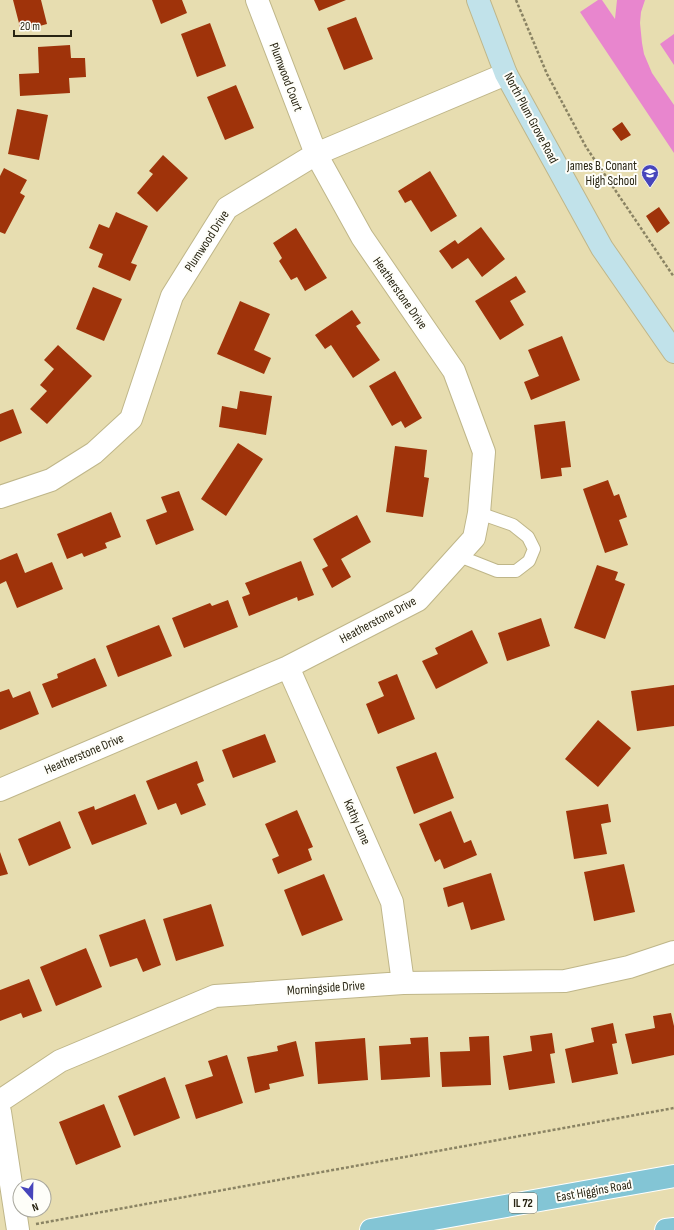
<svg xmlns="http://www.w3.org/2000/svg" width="674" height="1230" font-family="'Sofia Sans Condensed',sans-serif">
  <rect width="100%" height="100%" fill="#e7ddb0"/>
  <path fill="#e886ce" d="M598 0H602L615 19 617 0H645L641 12 640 23 642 43 644 54 652 73 674 105V153L580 12Z
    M674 34V65L660 44Z"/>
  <path fill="#9f330a" d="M13 0H41L47 24 21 31Z
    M152 0H182L187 13 161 24Z
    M314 0H346L319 11Z
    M356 17 373 59 344 70 327 28Z
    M210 23 226 66 197 77 181 34Z
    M70 45 71 58H85L86 77 69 78 70 93 20 96 19 74 39 73 38 47Z
    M236 85 254 128 225 140 207 97Z
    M17 109 48 115 39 160 8 154Z
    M622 122 631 135 621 141 612 129Z
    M163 155 188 178 157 212 137 193 153 174 149 171Z
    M4 168 27 180 20 193 25 196 5 234 0 232V176Z
    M430 171 457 216 431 232 411 200 405 203 398 191Z
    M659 207 670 223 657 233 646 216Z
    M116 212 148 226 131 263 137 265 130 281 98 267 103 254 89 248 99 224 109 228Z
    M481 227 505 259 482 277 468 258 452 269 439 251 455 240 458 244Z
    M296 228 327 278 305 291 297 277 291 280 279 261 282 258 273 243Z
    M516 276 526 292 510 301 524 325 500 340 475 301Z
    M93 287 122 299 104 341 76 329Z
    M240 301 270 314 254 350 271 358 264 374 217 354Z
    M352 310 361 323 356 326 380 360 353 378 331 345 325 349 315 335Z
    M562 336 580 380 531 400 524 382 539 376 528 350Z
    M58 345 92 376 47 424 30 409 47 391 40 385 54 369 44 360Z
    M395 371 422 418 405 428 401 421 392 426 369 386Z
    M240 391 272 396 266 435 219 427 222 406 237 409Z
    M13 409 22 433 0 442V414Z
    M565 421 571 467 561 468 562 476 541 479 534 425Z
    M238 443 263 459 226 516 201 499Z
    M395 446 427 450 424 477 429 478 423 517 386 512Z
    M608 480 614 496 619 494 627 517 619 520 628 545 605 553 583 489Z
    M179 491 194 530 156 545 146 520 167 512 161 497Z
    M111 512 121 537 105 543 107 548 84 557 82 553 67 559 57 534Z
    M357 515 371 542 341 559 351 577 332 588 322 569 328 566 313 539Z
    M17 553 25 573 52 562 63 589 17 608 6 581 0 584V560Z
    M301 561 314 595 298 601 297 597 249 616 242 597 250 594 245 583Z
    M597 565 618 572 615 580 625 584 605 639 574 628Z
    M228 600 238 627 184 648 172 618 210 603 212 606Z
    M541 618 550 646 507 661 498 633Z
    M159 625 172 656 118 677 106 646Z
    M472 630 488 663 436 689 422 661 438 654 435 648Z
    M95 658 107 686 52 708 42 684 58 678 57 674Z
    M397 674 415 719 378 734 366 704 384 696 378 682Z
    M674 685V726L637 731 631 691Z
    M9 689 13 698 30 691 39 714 0 730V692Z
    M598 720 631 748 598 787 565 759Z
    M265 734 276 762 233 778 222 750Z
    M436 752 454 798 414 814 396 767Z
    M197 761 204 781 197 784 206 805 181 815 176 803 158 810 146 781Z
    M135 794 147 824 92 845 78 812 94 806 95 810Z
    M608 804 611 822 601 824 607 854 574 859 566 811Z
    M297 810 313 847 308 849 312 860 278 874 272 859 279 856 265 824Z
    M451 811 464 843 471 840 477 855 444 869 440 859 435 862 419 824Z
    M60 821 71 848 29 866 18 839Z
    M0 852 8 874 0 876Z
    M624 864 635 912 594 921 584 872Z
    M491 873 505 920 471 930 463 902 448 907 443 888Z
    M324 874 343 920 302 936 284 890Z
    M211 904 224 946 176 961 163 919Z
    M145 919 161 965 143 972 137 958 110 967 99 935Z
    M86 948 102 987 56 1006 40 967Z
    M29 979 42 1011 23 1018 21 1013 0 1021V990Z
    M671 1013 674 1026V1055L632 1064 625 1034 655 1028 653 1016Z
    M613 1023 617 1043 612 1044 618 1074 572 1083 565 1049 594 1042 591 1028Z
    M552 1033 555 1053 550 1054 555 1083 509 1090 503 1056 532 1051 530 1036Z
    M489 1036 491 1085 442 1087 440 1052 470 1051 469 1037Z
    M428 1037 430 1077 381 1080 379 1046 411 1044 410 1038Z
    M365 1038 368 1080 318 1084 315 1042Z
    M296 1041 304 1076 269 1084 270 1089 255 1093 247 1057 278 1051 277 1046Z
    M227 1055 243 1103 196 1119 185 1085 213 1076 208 1061Z
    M165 1077 180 1118 134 1136 118 1096Z
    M104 1104 121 1147 76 1165 59 1122Z"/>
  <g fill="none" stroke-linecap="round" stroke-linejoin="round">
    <g stroke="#bfb689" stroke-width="14">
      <path id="lane" d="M459 556 497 571H516L529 561 534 549 528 537 513 525 479 513"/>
    </g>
    <g stroke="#bfb689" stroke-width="24">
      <path id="street" d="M0 497 51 480 94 453 131 419 172 296 227 208 316 154 506 74
        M288 667 392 902 403 983
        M0 790 288 667 418 600 474 538 479 513 484 452 454 371 362 237 316 154 257 0
        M0 1101 60 1061 215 996 403 983 565 981 629 967 674 952
        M0 1112 18 1230"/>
    </g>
    <g stroke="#bfb689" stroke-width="24">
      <path id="secondary" d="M478 0 506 74 602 248 674 352"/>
    </g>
    <g stroke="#fff" stroke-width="24">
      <path id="primary" d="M371 1230 674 1176
        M666 1230 674 1229"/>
    </g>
    <path stroke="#8a8363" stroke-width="2.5" stroke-dasharray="3 2" stroke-linecap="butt" d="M516 0 547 74 586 147 674 277
      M36 1224 674 1108"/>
    <use href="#lane" stroke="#fff" stroke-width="12"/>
    <use href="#street" stroke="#fff" stroke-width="22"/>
    <use href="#secondary" stroke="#c1e2ea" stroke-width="22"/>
    <use href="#primary" stroke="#83c5d5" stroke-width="22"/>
  </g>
  <defs>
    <g id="school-pin" transform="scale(0.9)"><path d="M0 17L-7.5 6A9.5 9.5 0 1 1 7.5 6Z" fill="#4745bb" stroke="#fefef9"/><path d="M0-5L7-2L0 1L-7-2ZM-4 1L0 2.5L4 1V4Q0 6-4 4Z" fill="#fff"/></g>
  </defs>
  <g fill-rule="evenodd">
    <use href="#school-pin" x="650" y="173"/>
  </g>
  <g text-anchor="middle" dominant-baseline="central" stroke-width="4" stroke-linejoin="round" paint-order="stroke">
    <rect fill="#fefef9" stroke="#686557" stroke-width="1" x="509" y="1193" width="28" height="20" rx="3"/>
    <g font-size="12" font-weight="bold" fill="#282412">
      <text x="523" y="1203">IL 72</text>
    </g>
    <g font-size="13" fill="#282412" stroke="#fefef9">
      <text transform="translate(286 77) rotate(69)">Plumwood Court</text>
      <text transform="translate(531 118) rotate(62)">North Plum Grove Road</text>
      <text transform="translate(207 241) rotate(-57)">Plumwood Drive</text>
      <text transform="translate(400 293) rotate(55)">Heatherstone Drive</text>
      <text transform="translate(378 620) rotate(-28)">Heatherstone Drive</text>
      <text transform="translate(84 754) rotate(-23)">Heatherstone Drive</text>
      <text transform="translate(357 822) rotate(66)">Kathy Lane</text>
      <text transform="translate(326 988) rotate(-4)">Morningside Drive</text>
      <text transform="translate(594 1191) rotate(-10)">East Higgins Road</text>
    </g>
    <g font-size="13" fill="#282412" stroke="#fefef9" text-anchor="end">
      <text x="637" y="166">James B. Conant<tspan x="637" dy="15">High School</tspan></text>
    </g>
  </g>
  <g transform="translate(32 1198) rotate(160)"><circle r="19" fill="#fefef9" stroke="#a8a79d"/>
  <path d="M0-3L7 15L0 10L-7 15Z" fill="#4745bb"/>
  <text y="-6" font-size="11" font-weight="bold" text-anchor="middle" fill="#282412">N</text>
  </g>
  <path d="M14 30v6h57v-6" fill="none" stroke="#282412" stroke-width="2"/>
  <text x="20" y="30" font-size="12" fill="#282412" stroke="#fefef9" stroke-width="3" paint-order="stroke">20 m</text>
</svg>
